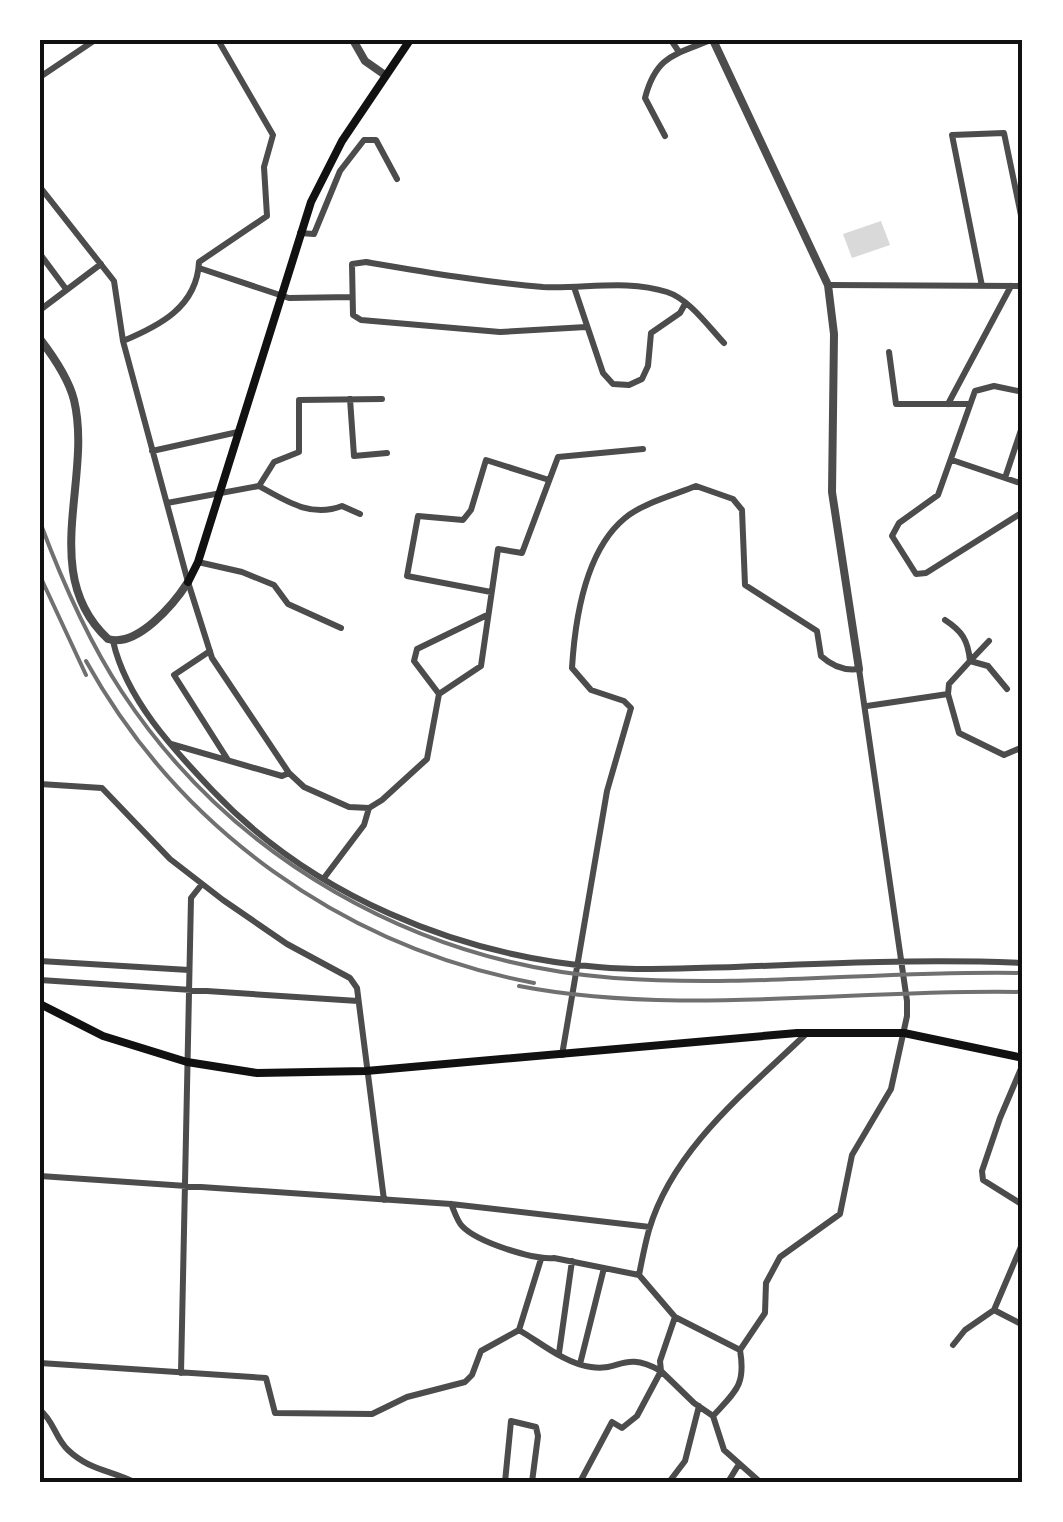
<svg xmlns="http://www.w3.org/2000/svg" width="1063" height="1522" font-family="'Alegreya Sans',sans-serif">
  <rect width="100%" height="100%" fill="#fff"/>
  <path fill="#d9d9d9" d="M881 221 890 245 852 258 843 234Z"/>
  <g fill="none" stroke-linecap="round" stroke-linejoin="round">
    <path stroke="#4c4c4c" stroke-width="6" d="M671 40 679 52
      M40 77 95 40
      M665 136 645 98C656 56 674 55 711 40
      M40 187 114 281 123 341 188 582 212 658 289 773 304 787 349 807 369 808 382 800 427 759 439 694 481 666 498 549 522 553 558 457 643 449
      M300 233 314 234 340 171 364 140H376L397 179
      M40 254 66 289
      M199 268 289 298 352 297
      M828 285 1023 286
      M982 286 952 135 1004 133 1023 225
      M574 287 603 373 613 384 629 385 642 379 648 366 651 333 680 313 685 304
      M40 310 101 264
      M586 327 500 332 361 320 353 315 352 264 366 262C425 272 483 282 543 287 584 289 627 279 667 292 689 299 708 326 724 343
      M123 341C159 326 197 307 199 262L267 216 264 167 273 135 218 40
      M889 352 896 404H970
      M1023 392 994 386 975 391 938 495 899 523 892 536 916 574 926 573 1023 512
      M350 399 354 456 387 453
      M948 404 1011 286
      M152 451 238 432
      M952 460 1023 484
      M1005 478 1023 424
      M167 503 259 486
      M360 514 342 506C311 518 286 501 259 486L274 462 299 452V400L382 399
      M198 562 242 572 274 585 288 604 341 628
      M491 592 407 576 418 516 463 520 471 510 486 460 549 480
      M945 620C962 631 968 640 970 661L949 684 948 694
      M113 641C126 699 173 749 213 791 312 895 456 955 598 967 644 971 689 968 735 967 831 963 927 959 1023 963
      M989 641 970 661 988 666 1007 689
      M210 651 174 675 228 760
      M439 694 414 661 417 649 485 616
      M867 706 948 694 959 733 1004 755 1023 747
      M171 744 282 776 289 773
      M40 784 102 788 170 859 223 900 287 944 350 978 357 988 384 1200
      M324 878 364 825 369 808
      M40 961 189 970
      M40 980 358 1001
      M562 1055 607 791 631 708 624 701 591 690 572 668C575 619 585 551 625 518 643 503 674 495 696 486L733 499 742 510 745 585 817 631 821 656C832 666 845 671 859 669L907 1001V1016L891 1089 852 1155 840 1214 780 1257 766 1283 765 1313 740 1350
      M1023 1064 1000 1118 982 1171 983 1180 1023 1205
      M40 1176 451 1204 650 1227
      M451 1204C454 1210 457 1221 462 1226 477 1242 533 1260 554 1258L639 1275 675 1317 740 1350C746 1385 736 1391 713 1416
      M639 1275C642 1260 645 1244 649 1230 673 1148 748 1090 807 1033
      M994 1310 1023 1325
      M675 1317 660 1361 661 1371 694 1403 713 1416 724 1450 760 1482
      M519 1330C541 1343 566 1364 591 1367 620 1372 623 1350 661 1371L637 1416 622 1428 612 1422 580 1482
      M953 1345 965 1330 994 1310 1023 1242
      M559 1353 572 1261
      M40 1363 266 1378 275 1413 372 1414 407 1397 465 1382 472 1375 481 1351 519 1330 541 1259
      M580 1364 604 1268
      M181 1373 191 898 202 884
      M40 1410C54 1421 55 1438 68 1450 89 1470 110 1470 134 1482
      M505 1482 511 1421 536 1427 538 1436 532 1482
      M669 1482 685 1461 699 1406
      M728 1482 739 1464"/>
    <path stroke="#4c4c4c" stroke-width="8" d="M353 40 365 61 385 75
      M713 40 828 285 834 334 832 492 859 669
      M40 339C53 356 69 380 74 400 93 479 38 574 108 639 137 648 174 604 188 582"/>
    <path stroke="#111" stroke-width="8" d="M188 582 198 562 311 202 342 141 410 40
      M40 1004 103 1036 187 1062 257 1073 366 1071 797 1033H904L1023 1058"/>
    <path stroke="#707070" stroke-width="4" d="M40 522C62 581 87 639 122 692 232 859 416 963 614 978 750 988 887 970 1023 973
      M40 576 86 675
      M86 661C180 830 344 947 534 983
      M519 986C678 1017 860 988 1023 992"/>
  </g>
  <rect width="1063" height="1522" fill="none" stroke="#ffffff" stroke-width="85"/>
  <rect x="42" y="42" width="978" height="1438" fill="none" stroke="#111" stroke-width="4"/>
</svg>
